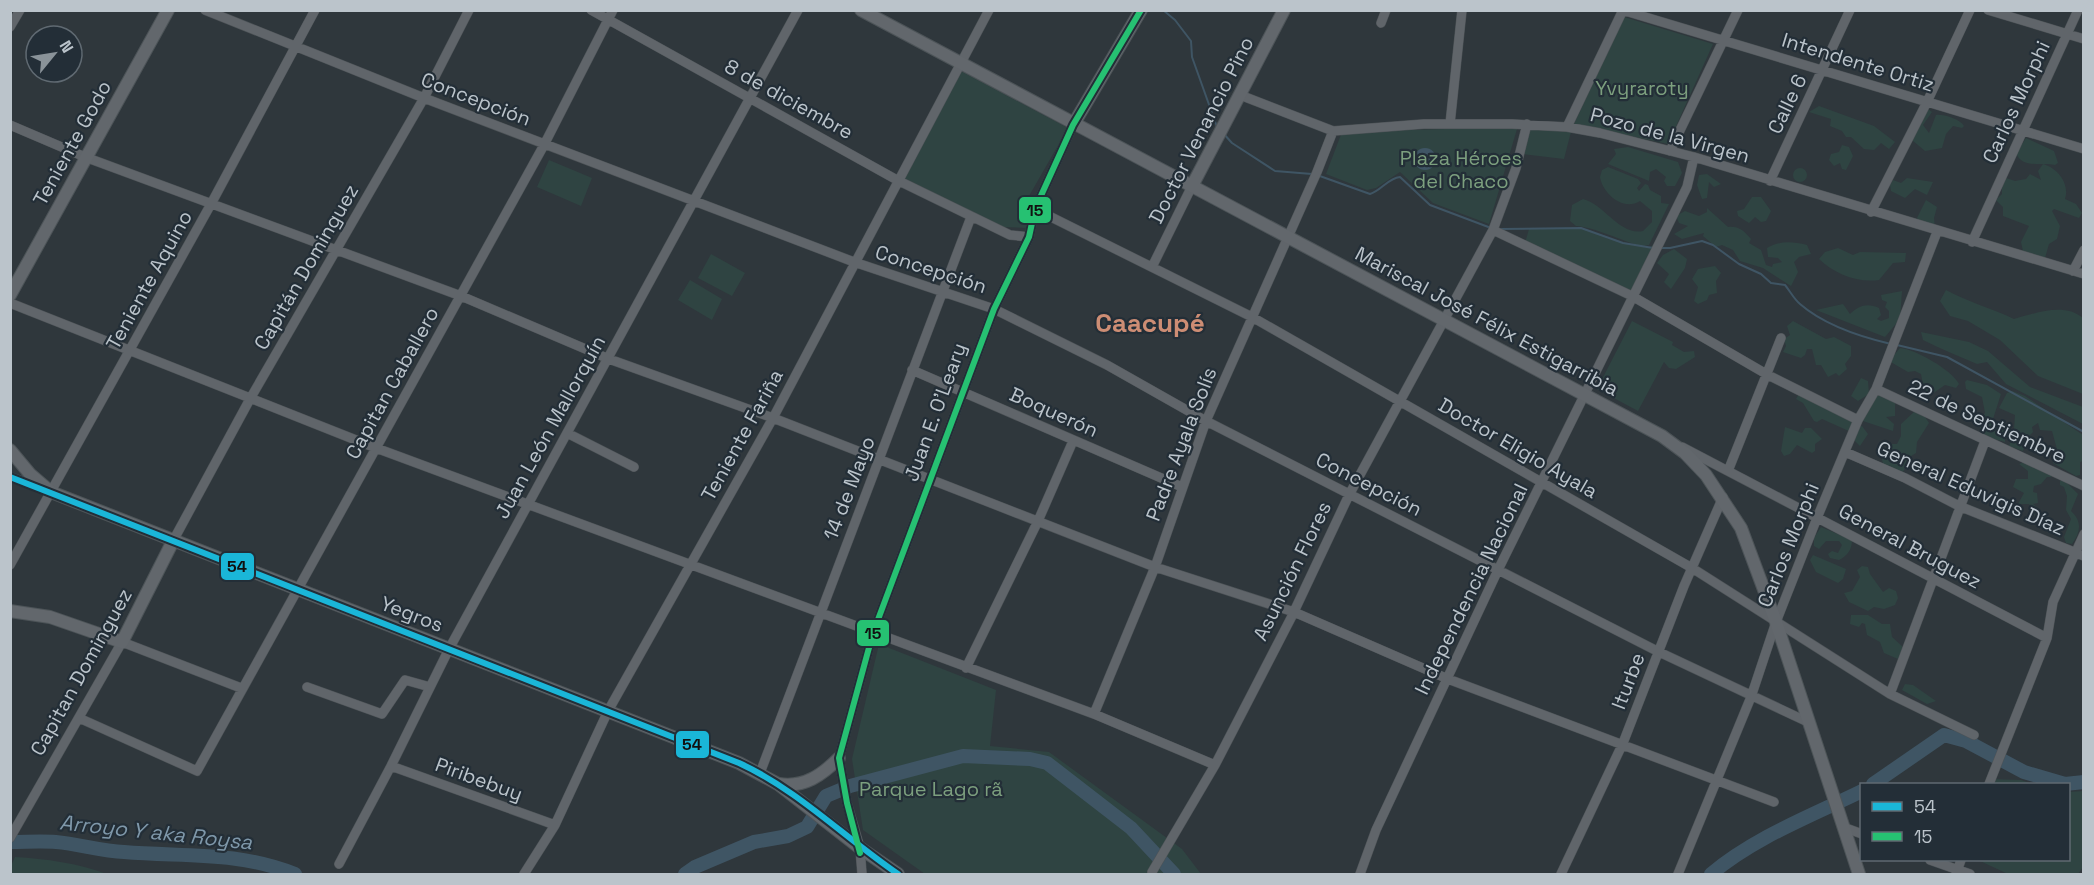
<svg xmlns="http://www.w3.org/2000/svg" width="2094" height="885" font-family="'Space Grotesk',sans-serif">
  <rect width="100%" height="100%" fill="#2f373c"/>
  <path fill="#2f4442" d="M1624 17 1713 44 1668 144 1574 124Z
    M959 70 1068 128 1021 210 1022 218 1031 219 1028 228 1003 227 903 179Z
    M1819 106 1874 126 1895 142 1889 149 1881 143 1874 150 1864 149 1851 137H1846L1842 131 1830 126 1831 119 1809 112Z
    M1928 109 1932 112 1923 125 1929 133 1936 115C1943 114 1960 119 1964 126L1962 128 1953 126 1946 134 1942 148 1925 151 1912 140Z
    M1527 124 1572 128 1564 159 1521 154Z
    M1444 129H1517L1489 224 1433 203 1400 172 1376 188 1367 190 1326 174 1342 132Z
    M2026 138 2054 151 2058 163 2055 165C2042 162 2022 169 2016 153Z
    M1842 145 1849 147 1853 156 1846 170 1842 169 1840 163 1834 166 1829 160 1831 154 1839 152Z
    M1628 147 1678 162 1682 173 1675 186H1667L1664 181 1666 177 1656 169 1650 172 1649 181 1608 164 1616 154 1614 149Z
    M549 160 592 178 581 206 537 187Z
    M2043 164C2058 168 2070 184 2065 199L2076 204 2082 213 2079 218 2054 209 2052 211 2060 226 2057 239 2049 244 2045 258 2023 251 2021 242 2029 226 2003 216V207L1996 200 2002 194V184L2006 178 2015 181 2026 179 2030 174 2041 180 2038 171Z
    M1608 167 1638 179 1641 183 1637 188 1639 191 1645 184 1648 185 1650 190 1661 196V203L1669 204 1649 245 1641 246C1622 241 1594 227 1576 226L1570 221 1572 205 1583 199C1604 204 1620 236 1643 231L1652 222V211L1640 201C1622 212 1602 192 1600 177L1602 170Z
    M1793 175a7 7 0 1 1 14 0a7 7 0 1 1-14 0Z
    M1707 174 1721 184 1714 187 1709 182 1707 198 1702 199 1697 185 1699 175Z
    M1907 178 1933 182 1927 195 1915 189 1905 198 1891 191 1890 185 1893 180 1901 183Z
    M1752 197H1761L1771 211 1766 221 1761 222 1755 217 1749 223 1738 216 1737 211 1744 209Z
    M1926 200 1937 207 1934 218 1935 228 1919 222 1917 218Z
    M1707 208 1728 227C1739 226 1744 231 1751 239L1749 243 1761 250 1766 265 1772 267 1773 264 1782 262 1778 258 1768 257 1767 248C1781 240 1793 242 1807 245L1811 254 1799 257 1794 262 1798 272 1791 286 1763 268 1740 261 1733 250 1722 245 1716 247 1703 236 1704 233 1682 239 1674 234 1688 226 1679 223 1676 216 1685 211 1699 216 1707 212Z
    M1581 228 1609 239 1648 248 1659 242 1632 296 1525 243 1529 229Z
    M1838 248 1853 255 1860 252 1906 253 1905 262 1893 263 1879 280C1857 283 1835 274 1819 259L1825 252Z
    M1674 249 1687 259 1685 268 1671 289 1664 282 1669 274 1657 263 1663 255Z
    M711 254 745 273 732 296 698 278Z
    M1715 266 1721 273 1716 281 1717 293 1709 295 1707 300 1698 304 1694 301 1698 287 1692 279 1698 269Z
    M690 280 722 299 712 320 678 300Z
    M1946 290C1968 302 1991 308 2014 319 2036 313 2064 302 2083 318V394L2038 376 2000 340 1968 321 1950 316 1940 301Z
    M1902 291 1900 319 1885 337 1816 310 1843 304 1850 314C1859 305 1868 303 1879 308L1881 315 1877 319 1881 321 1889 318V311L1885 307 1887 302 1882 300 1881 295Z
    M1632 321 1673 342 1672 345 1684 352 1694 351 1695 357 1676 369 1669 368 1664 362 1638 411 1597 389Z
    M1793 321 1826 339 1834 337 1851 346V356L1845 364 1847 369 1839 376 1836 373 1828 377 1821 365H1816L1812 349H1807L1805 355 1801 358 1783 352 1786 346 1784 339 1790 335 1787 326Z
    M1921 332 1969 342 1988 351 2030 387 2083 407V424L2006 384 1987 362 1977 364C1959 356 1941 349 1923 340Z
    M1900 348C1915 349 1952 370 1959 384L1956 388 1945 385 1932 394 1924 390 1921 374 1915 371 1908 372 1889 361Z
    M1861 378 1868 381 1869 394 1858 401 1851 396Z
    M1967 380 1987 385 2001 394 1993 419 1996 425 2005 430V442L1980 435V418L1985 413 1982 397 1966 389 1965 382Z
    M2012 391 2025 396 2083 435V461L2080 462V475L2076 476 2053 463V456L2058 453 2052 431 2040 430 2038 423 2032 427 2033 432 2027 438 2023 451 2009 446 2011 441H2018L2021 433 2014 429 2015 415 1999 408 2007 393Z
    M1800 392 1853 421 1851 432 1822 419 1817 422 1814 421 1803 403 1796 399Z
    M1879 393 1895 401V416L1886 417 1894 424 1893 431 1863 421 1873 399Z
    M1915 411 1925 417 1929 423 1917 442 1916 453 1911 456 1903 472 1897 474 1889 468 1891 466 1883 464 1882 460 1884 456H1891L1892 444H1897L1901 436V424Z
    M1862 426 1868 434 1860 446 1854 440 1859 427Z
    M1785 427 1802 433 1805 428H1811L1822 439 1815 444V451L1812 453 1797 445 1790 454 1784 456 1781 451Z
    M2024 462 2047 471 2052 477H2047L2041 484 2034 486 2033 492 2037 493 2038 503 2033 504 2038 508 2034 516 2029 504H2018L2024 493 2013 487 2016 479H2028V471L2019 464Z
    M2064 480 2078 494 2071 511C2082 521 2081 532 2072 544L2066 543 2064 537 2071 519 2066 510 2067 496 2064 487 2060 485V481Z
    M1821 527 1852 540C1852 550 1847 556 1839 560L1830 558 1828 554 1832 551 1838 553 1842 545 1839 541H1826L1819 549 1814 546V538Z
    M1813 555 1846 569 1843 579 1838 583 1816 572 1810 560Z
    M1862 566 1868 567 1870 574 1883 592 1889 588 1896 591 1898 598 1895 605 1884 609 1874 607 1868 611 1849 602 1844 593 1852 591 1860 577 1857 570Z
    M1851 615H1868L1882 624H1890L1892 637 1903 647 1898 659 1884 653 1880 642 1867 635 1865 624 1862 623 1859 627 1850 624Z
    M879 644 996 690 990 746 1049 752 1182 849 1201 874H925L863 830 852 759Z
    M1905 684 1913 685 1936 701 1927 704 1902 690Z
    M1991 779 2021 780 2032 784H1990Z
    M2083 791V867L2078 874H2008L1978 860H2068L2069 792Z
    M15 857C47 859 77 863 107 874H11V866Z"/>
  <path fill="#3f5564" d="M1414 159a11 11 0 1 1 22 0a11 11 0 1 1-22 0Z"/>
  <g fill="none" stroke-linecap="round" stroke-linejoin="round">
    <path stroke="#3f5564" stroke-width="2" d="M1163 10 1175 20 1191 41 1192 57 1217 127
      M1223 133 1232 143 1275 171 1312 174
      M1317 175 1370 194C1381 191 1388 178 1400 177L1430 205 1491 228
      M1500 229 1581 228 1623 243 1653 248
      M1659 248H1670L1702 241 1713 245 1739 264 1761 274 1771 283 1785 285C1790 291 1794 299 1800 304 1823 324 1861 337 1891 344
      M1897 345 1947 357 2084 432"/>
    <path stroke="#3f5564" stroke-width="14" d="M1873 784 1944 735 1966 741 2024 772 2065 784
      M2065 784 2084 782
      M10 842C26 842 41 841 56 842 79 844 101 851 124 852 185 857 237 851 295 874
      M685 874 695 867 754 842 788 836 807 827 826 796 850 786 963 756 1030 759 1047 763 1131 828 1174 874
      M1711 874C1755 837 1811 816 1862 791"/>
    <g stroke="#4d5357" stroke-width="10">
      <path id="minor" d="M205 10 424 98 854 262 994 309 1107 365 1206 421 1659 652 1810 723
        M591 10 897 180 1010 235 1029 237
        M1622 10 2084 149
        M1988 10 2084 39
        M1381 23 1386 10
        M10 27 20 10
        M1240 95 1333 131 1424 124H1512L1567 127 1600 133 1694 157 2084 274
        M1450 124 1462 10
        M10 125 85 157 461 296 609 359 773 418 1155 567 1294 612 1448 679 1774 802
        M1567 127 1623 10
        M1670 151 1738 10
        M1770 181 1850 10
        M1035 209 1252 317 1692 568 1890 694 1974 735
        M1871 212 1927 102 1970 10
        M1493 230 1632 296 1768 375 1858 420
        M1972 242 2078 10
        M1152 267 1192 186
        M2073 271 2084 250
        M10 303 376 448 1094 714 1215 765
        M912 370 1182 487
        M1876 389 2084 486
        M567 433 634 467
        M1682 447 2047 638
        M1845 452 1905 478 1959 506 2084 556
        M1728 471 1781 338
        M10 477 45 489
        M173 541 250 399 424 98 469 10
        M10 565 211 204 315 10
        M966 668 1038 521 1073 441
        M307 687 382 714 405 680 430 687
        M1890 694 1985 441
        M1094 714 1155 567 1206 421 1317 172 1333 131
        M79 718 197 771 544 145 613 10
        M391 766 555 825
        M760 773 971 217
        M1989 784 2047 638 2053 602 2084 534
        M1843 827 1862 834
        M10 838 122 642 241 688
        M1930 860 1970 874
        M339 864 391 766 449 649 798 10
        M1152 872 1215 765 1291 618 1349 495 1493 230 1516 168 1527 124
        M524 874 555 825 608 711 773 418 989 10
        M862 874 860 848 847 803 839 758 873 633 994 309 1029 237 1035 209 1073 125
        M1360 874 1376 830 1498 570 1687 187 1694 157
        M1561 874 1623 743 1684 586 1723 497
        M1678 874 1751 697 1776 622 1817 518 1858 420 1876 389 1937 232
        M1956 874 1961 860"/>
    </g>
    <g stroke="#4d5458" stroke-width="14">
      <path id="major" d="M861 10 1662 436 1685 453 1706 475 1741 528 1776 622 1859 874
        M1073 125 1141 10
        M1192 186 1284 10
        M10 295 168 10
        M10 450 30 474 51 492 739 763 778 784 860 848 898 874
        M10 611 50 617 122 642 173 541
        M779 784C804 788 822 775 839 758"/>
    </g>
    <use href="#minor" stroke="#60656a" stroke-width="9"/>
    <use href="#major" stroke="#62676c" stroke-width="12"/>
    <g stroke="#232e37" stroke-width="10">
      <path id="bus-1" d="M10 477 739 763C798 790 845 838 898 874"/>
    </g>
    <g stroke="#232e37" stroke-width="10">
      <path id="bus-2" d="M860 853 847 803 839 758 873 633 994 309 1029 237 1035 209 1073 125 1141 10"/>
    </g>
    <use href="#bus-1" stroke="#1ab6d8" stroke-width="6"/>
    <use href="#bus-2" stroke="#26c172" stroke-width="6"/>
  </g>
  <g text-anchor="middle" dominant-baseline="central" stroke-width="4.5" stroke-linejoin="round" paint-order="stroke">
    <g font-size="20" fill="#bbc4cb" stroke="#232e37">
      <text transform="translate(1858 62) rotate(17)">Intendente Ortiz</text>
      <text transform="translate(476 99) rotate(21)">Concepción</text>
      <text transform="translate(789 99) rotate(29)">8 de diciembre</text>
      <text transform="translate(2016 102) rotate(-65)">Carlos Morphi</text>
      <text transform="translate(1787 104) rotate(-64)">Calle 6</text>
      <text transform="translate(1201 130) rotate(-63)">Doctor Venancio Pino</text>
      <text transform="translate(1670 135) rotate(15)">Pozo de la Virgen</text>
      <text transform="translate(72 143) rotate(-61)">Teniente Godo</text>
      <text transform="translate(306 267) rotate(-60)">Capitán Dominguez</text>
      <text transform="translate(931 269) rotate(18)">Concepción</text>
      <text transform="translate(149 280) rotate(-61)">Teniente Aquino</text>
      <text transform="translate(1487 321) rotate(28)">Mariscal José Félix Estigarribia</text>
      <text transform="translate(392 383) rotate(-61)">Capitan Caballero</text>
      <text transform="translate(935 412) rotate(-70)">Juan E. O'Leary</text>
      <text transform="translate(1054 412) rotate(24)">Boquerón</text>
      <text transform="translate(1987 421) rotate(25)">22 de Septiembre</text>
      <text transform="translate(550 427) rotate(-61)">Juan León Mallorquín</text>
      <text transform="translate(742 435) rotate(-61)">Teniente Fariña</text>
      <text transform="translate(1181 444) rotate(-69)">Padre Ayala Solís</text>
      <text transform="translate(1518 448) rotate(30)">Doctor Eligio Ayala</text>
      <text transform="translate(1369 484) rotate(27)">Concepción</text>
      <text transform="translate(849 488) rotate(-69)">14 de Mayo</text>
      <text transform="translate(1971 488) rotate(24)">General Eduvigis Díaz</text>
      <text transform="translate(1788 545) rotate(-68)">Carlos Morphi</text>
      <text transform="translate(1910 546) rotate(28)">General Bruguez</text>
      <text transform="translate(1292 571) rotate(-64)">Asunción Flores</text>
      <text transform="translate(1471 589) rotate(-64)">Independencia Nacional</text>
      <text transform="translate(412 614) rotate(21)">Yegros</text>
      <text transform="translate(81 672) rotate(-61)">Capitan Dominguez</text>
      <text transform="translate(1628 681) rotate(-69)">Iturbe</text>
      <text transform="translate(479 779) rotate(20)">Piribebuy</text>
    </g>
    <g font-size="20" fill="#7c9f7e" stroke="#232e37">
      <text x="1642" y="88">Yvyraroty</text>
      <text x="1461" y="158">Plaza Héroes<tspan x="1461" dy="23">del Chaco</tspan></text>
      <text x="931" y="789">Parque Lago rã</text>
    </g>
    <g font-size="21" font-style="italic" fill="#7f98aa" stroke="#232e37">
      <text transform="translate(156 832) rotate(6)">Arroyo Y aka Roysa</text>
    </g>
    <g font-size="26" font-weight="bold" fill="#cd8d74" stroke="#232e37">
      <text x="1150" y="323">Caacupé</text>
    </g>
  </g>
  <g stroke="#232e37" stroke-width="2">
    <rect x="1018" y="196" width="34" height="28" rx="6" fill="#26c172"/>
    <rect x="220" y="552" width="35" height="29" rx="6" fill="#1ab6d8"/>
    <rect x="856" y="619" width="34" height="28" rx="6" fill="#26c172"/>
    <rect x="675" y="730" width="35" height="29" rx="6" fill="#1ab6d8"/>
  </g>
  <g font-size="16" text-anchor="middle" font-weight="bold" fill="#111">
    <text x="1035" y="216">15</text>
    <text x="237" y="572">54</text>
    <text x="873" y="639">15</text>
    <text x="692" y="750">54</text>
  </g>
  <rect width="2094" height="885" fill="none" stroke="#bbc4cb" stroke-width="24"/>
  <rect x="1860" y="783" width="210" height="78" fill="#232e37" stroke="#606a72" stroke-width="1.5"/>
  <rect x="1872" y="802" width="30" height="9" fill="#1ab6d8" stroke="#606a72" stroke-width="1.5"/>
  <text x="1914" y="813" font-size="18" fill="#bbc4cb">54</text>
  <rect x="1872" y="832" width="30" height="9" fill="#26c172" stroke="#606a72" stroke-width="1.5"/>
  <text x="1914" y="843" font-size="18" fill="#bbc4cb">15</text>
  <g transform="translate(54 54) rotate(60)"><circle r="28" fill="#232e37" stroke="#606a72" stroke-width="1.5"/>
  <path d="M0-4.5L10 22L0 15L-10 22Z" fill="#8a9399"/>
  <text y="-9" font-size="16" font-weight="bold" text-anchor="middle" fill="#bbc4cb">N</text>
  </g>
</svg>
